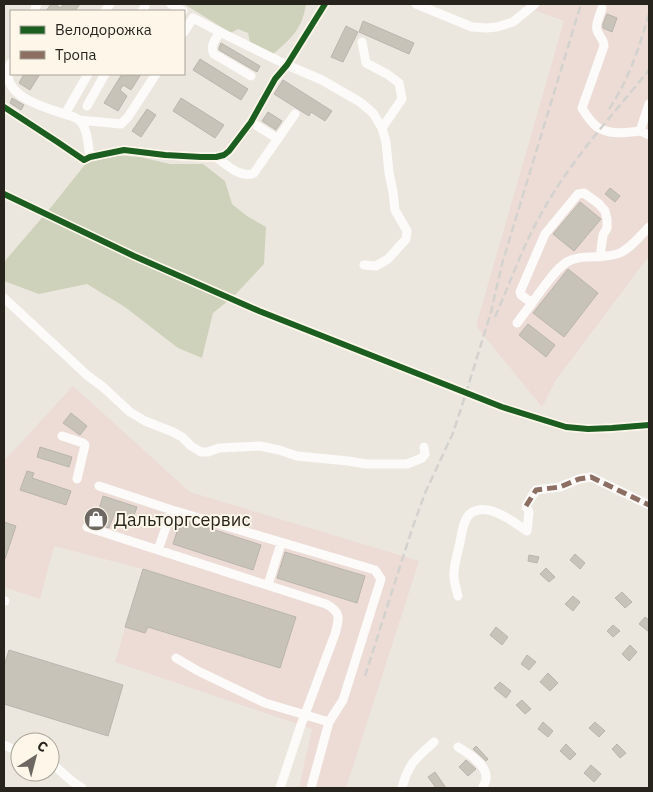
<svg xmlns="http://www.w3.org/2000/svg" width="653" height="792" font-family="'IBM Plex Sans',sans-serif">
  <rect width="100%" height="100%" fill="#ece7de"/>
  <path fill="#ecdcd5" d="M521 4H649V256L556 380 542 407 476 326 564 21 520 5Z
    M73 386 190 492 419 561 346 788H299L312 729 115 662 143 569 54 546 40 599 4 587V461Z"/>
  <path fill="#ced2bb" d="M184 4H306C302 31 290 39 271 56L250 42 248 33 238 29 231 33Z
    M115 155 140 157 170 164H203L225 181 232 204 247 216 266 227 264 264 234 296 213 313 202 358 178 348 125 307 87 284 39 294 4 281V262L52 206 87 162Z"/>
  <path fill="#c8c3b9" stroke="#b9b5ae" d="M51 4H54L61 8 63 4H80L75 11H46Z
    M607 14 617 18 612 32 603 28V24Z
    M363 21 414 43 409 54 359 32Z
    M346 26 358 32 343 62 331 57Z
    M221 43 260 66 257 72 219 50V48Z
    M200 59 248 89 241 100 193 70Z
    M24 74H40L30 90 19 83Z
    M122 74H141L131 90 123 85 120 90 127 96 118 111 104 103Z
    M283 80 332 111 325 121 311 112 309 116 274 94Z
    M12 98 24 105 21 110 10 103Z
    M181 98 224 125 215 138 173 111Z
    M147 109 156 115 141 137 132 131Z
    M268 112 282 121 276 130 262 121Z
    M610 188 620 196 615 202 605 194Z
    M580 202 601 219 574 251 553 234Z
    M568 269 598 293 564 337 533 313Z
    M528 324 555 345 546 357 519 335Z
    M71 413 87 426 80 435 63 423Z
    M40 447 72 457 69 467 37 457Z
    M27 471 34 473 32 478 71 491 66 505 20 490Z
    M103 496 137 507 133 518 115 512 109 528 95 523Z
    M181 519 261 545 253 570 173 544Z
    M4 522 16 526 5 559 4 558Z
    M285 552 365 576 357 603 277 578Z
    M575 554 585 563 580 569 570 560Z
    M529 555 539 557 537 563 528 561Z
    M546 568 555 577 549 582 540 574Z
    M143 569 296 617 280 668 148 627 145 633 125 627Z
    M622 592 632 602 625 608 615 598Z
    M573 596 580 602 573 611 565 604Z
    M645 617 649 620V632L639 624Z
    M613 625 620 631 613 637 607 631Z
    M496 627 508 637 502 645 490 635Z
    M630 645 637 652 629 661 622 654Z
    M9 650 123 685 108 736 4 704V666Z
    M527 655 536 662 529 670 521 664Z
    M548 673 558 683 550 691 540 682Z
    M500 682 511 691 506 698 494 688Z
    M522 700 531 709 525 714 516 705Z
    M543 722 553 731 548 737 538 729Z
    M595 722 605 731 599 737 589 728Z
    M566 744 576 754 570 760 560 751Z
    M617 744 626 753 620 758 612 749Z
    M476 746 488 759 486 761 473 749Z
    M466 760 476 769 468 776 459 767Z
    M591 765 601 774 594 782 584 773Z
    M435 772 446 788H436L428 777Z"/>
  <g fill="none" stroke-linecap="round" stroke-linejoin="round">
    <path stroke="#fcfbfa" stroke-width="9" d="M171 4 183 11
      M416 4 472 27 486 28 497 27 513 22 535 4
      M602 8C600 15 595 24 597 30 599 37 604 39 604 46L582 108C586 115 591 122 597 127 609 135 626 133 640 131
      M34 11 37 4
      M105 11 110 4
      M142 11 145 6
      M184 32 193 18 220 32 287 65 322 80 360 102 373 113 382 128 386 142 389 173 393 192 395 210 407 231 406 239 388 259 376 266 364 265
      M220 32C216 39 209 46 214 54L251 76
      M362 42 366 63 387 74 399 83 402 99 382 128
      M11 63C8 67 7 72 8 77 11 98 44 107 61 113 67 115 74 116 79 120 88 128 88 146 90 157
      M649 104 640 131 649 135
      M87 106 105 74
      M4 107 56 141 84 160 90 157 124 150 165 155 201 157H216L224 155 229 151 251 122 275 79 287 65 325 4
      M65 114 88 74
      M79 120 121 124 128 117 156 74
      M251 122 278 139
      M216 157C227 165 241 179 254 173L295 114
      M4 194 134 256 259 311 502 407 566 427 588 429 612 428 649 425
      M600 257 603 235 607 228V219L605 211 599 204 584 193 578 194 545 234 520 292 521 295 532 303C541 291 555 269 567 262 582 253 604 260 620 253 631 248 641 235 649 227
      M4 298 88 376 103 387 130 412 145 421 173 432 182 437 191 446 201 452H208L219 448 260 446 279 450 297 456 348 461 366 464H407L422 458 425 454 424 447
      M517 323 532 303
      M62 436 83 443 85 445 77 479
      M99 486 172 510 158 550 326 604C342 612 339 620 335 634L301 725 280 788
      M172 510 375 570 381 579 343 700 329 722
      M87 527 158 550
      M268 585 281 543
      M458 596C457 590 454 583 454 577 453 566 458 553 460 542 462 533 463 519 471 513 487 501 514 522 527 531L529 512 526 506 536 490 560 487 579 479 591 477 649 505
      M4 601H5
      M176 658 198 671 265 703 329 722 311 788
      M4 745 20 752
      M458 747C468 753 488 765 486 779 486 782 484 784 483 787
      M50 762 73 782 82 788
      M402 788C408 764 416 758 434 742"/>
    <path stroke="#d3d2cf" stroke-width="2.5" stroke-dasharray="8 4" stroke-linecap="butt" d="M609 109C629 80 639 47 649 14
      M495 317C510 283 522 248 540 216 569 162 611 117 649 70
      M365 676 412 529 425 493 453 433 466 393 491 312 502 264 581 4"/>
    <path stroke="#8d6e63" stroke-width="5" stroke-dasharray="10 5" stroke-linecap="butt" d="M526 506 536 490 560 487 579 479 591 477 649 505"/>
    <g stroke="#fef7e9" stroke-width="9">
      <path id="cycleway" d="M4 107 56 141 84 160 90 157 124 150 165 155 201 157H216L224 155 229 151 251 122 275 79 287 65 325 4
        M4 194 134 256 259 311 502 407 566 427 588 429 612 428 649 425"/>
    </g>
    <use href="#cycleway" stroke="#1b5e20" stroke-width="6"/>
  </g>
  <defs>
    <g id="shop-disc" transform="scale(1.25)"><circle r="9.5" fill="#6c6861" stroke="#fef7e9"/><path d="M-5-2.5h2.3a2.7 3.5 0 0 1 5.4 0H5L5.5 6h-11ZM-1.5-2.5h3a1.5 2.3 0 0 0-3 0Z" fill="#fff"/></g>
  </defs>
  <g fill-rule="evenodd">
    <use href="#shop-disc" x="96" y="519"/>
  </g>
  <g text-anchor="middle" dominant-baseline="central" stroke-width="4" stroke-linejoin="round" paint-order="stroke">
    <g font-size="18" fill="#27241e" stroke="#fef7e9" text-anchor="start">
      <text x="114" y="519">Дальторгсервис</text>
    </g>
  </g>
  <rect width="653" height="792" fill="none" stroke="#27241e" stroke-width="10"/>
  <rect x="10" y="10" width="175" height="65" fill="#fef7e9" stroke="#a8a398"/>
  <rect x="20" y="26" width="25" height="8" fill="#1b5e20" stroke="#a8a398"/>
  <text x="55" y="35" font-size="15" fill="#27241e">Велодорожка</text>
  <rect x="20" y="51" width="25" height="8" fill="#8d6e63" stroke="#a8a398"/>
  <text x="55" y="60" font-size="15" fill="#27241e">Тропа</text>
  <g transform="translate(35 757) rotate(36)"><circle r="24" fill="#fef7e9" stroke="#a8a398"/>
  <path d="M0-4L9 19L0 12L-9 19Z" fill="#6c6861"/>
  <text y="-8" font-size="14" font-weight="bold" text-anchor="middle" fill="#27241e">С</text>
  </g>
</svg>
